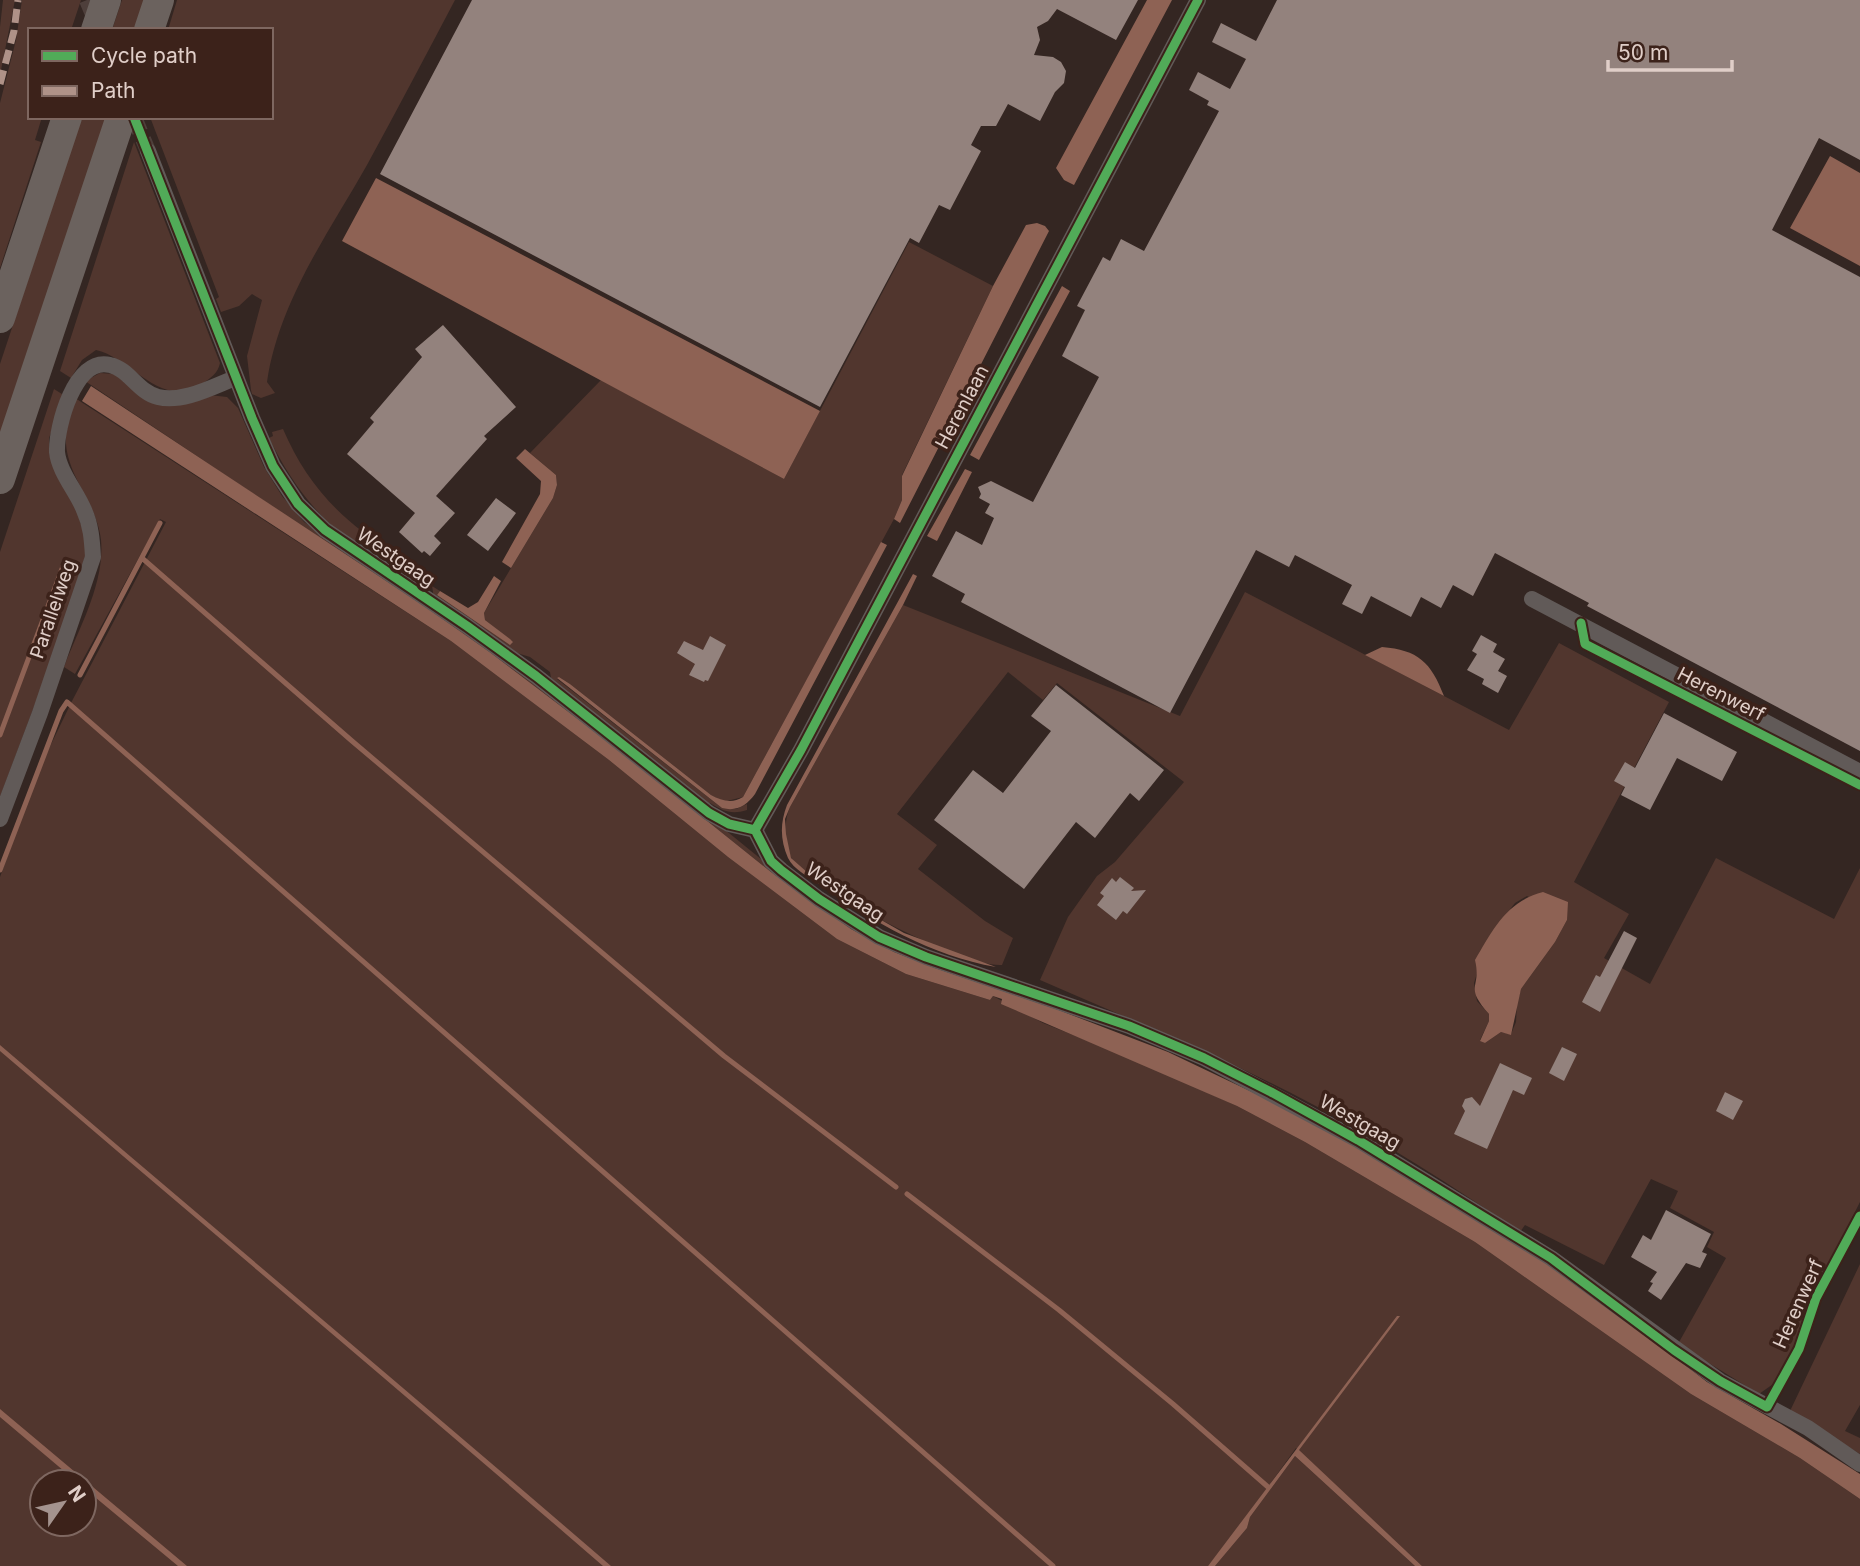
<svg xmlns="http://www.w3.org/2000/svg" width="1860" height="1566" font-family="Inter,sans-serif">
  <rect width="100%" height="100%" fill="#342622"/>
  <path fill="#51362e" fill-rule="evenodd" d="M3 0H15L0 75V27Z
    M22 0H81L71 30H30V117H42L35 140 41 142 0 268V103L16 40Z
    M122 0H152L142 30H112Z
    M177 0H455C426 55 397 110 367 165 328 234 279 301 267 382L275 393 261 398 252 394 251 390 247 356 262 300 252 294 239 306 221 312 216 299 219 297 150 117H271V30H168Z
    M82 117H112L0 459V364Z
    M134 142 220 363C218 373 211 378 202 384 161 411 132 358 96 350L82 360 71 378 60 371Z
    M909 242 993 286 902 475V500L894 519 743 797 723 802 711 795 570 684 559 677 557 679 722 808 736 809 747 804V810C731 815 723 811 710 803L708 804 551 678 550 672 530 657 507 650 434 598 432 586 440 591 437 595 510 644 509 639 485 620 484 613 553 498 557 485 556 475 530 453 601 380 784 479Z
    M100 373 114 374 148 400 209 395 227 397 238 408 264 467 282 496 304 522 419 599 659 776 778 873 936 968 894 952 851 929 771 872 620 751 491 653 85 381Z
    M54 389 65 396 49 438V450L77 511 85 538 86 554 46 675 0 797V552Z
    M75 398 451 641 609 760 728 857 837 939 906 974 990 1000 993 996 1043 1023 1136 1060 1237 1106 1305 1142 1475 1242 1691 1394 1800 1458 1860 1499V1566H1422L1296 1448 1231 1538 1208 1566H0V877L41 765 72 701 166 522 160 519 75 674 64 667C79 628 105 583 101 540 97 502 63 473 66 434 68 422 72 410 75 398ZM42 1482H84V1524H42Z
    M283 429C301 471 326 504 363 532L358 548C318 518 291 483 269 438L273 436 272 432Z
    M1245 592 1509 730 1559 643 1669 702 1574 882 1629 914 1604 958 1650 984 1716 858 1834 919 1860 868V1202L1811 1299 1795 1349 1776 1382 1759 1394 1678 1344 1726 1258 1707 1247 1714 1232 1670 1208 1678 1191 1651 1179 1604 1265 1525 1225 1520 1232C1453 1186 1384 1142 1312 1104 1224 1057 1131 1020 1040 980L1068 917 1097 876 1115 862 1184 782 1057 683 1043 700 1008 672 897 814 937 845 918 869 985 921 1013 938 1002 965C964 968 814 890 792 859 783 846 784 821 790 807L903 605 1180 716ZM1527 896 1567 920 1555 942 1521 989 1517 1003 1516 1022 1511 1034 1501 1032 1485 1043 1480 1040 1489 1021V1014L1477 1001 1474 983 1488 938 1515 903Z
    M1860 1264V1405L1845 1431 1860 1438V1454L1790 1411Z
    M1295 1456 1415 1566H1215L1247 1528 1250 1517Z"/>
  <path fill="#8e6254" d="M1147 0H1172L1074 185 1064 180 1056 168Z
    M1830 156 1860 173V266L1790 228Z
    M376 178 820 411 784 479 342 241Z
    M1037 223 1045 226 1049 231 900 523 894 519 902 500V476L993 286 1026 225Z
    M1062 286 1070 291 979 460 970 455Z
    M91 386 424 606 491 653 620 751 771 872 851 929 894 952 935 968 1056 1009 1168 1052 1311 1120 1538 1256 1637 1328 1707 1382 1781 1424 1860 1474V1499L1800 1458 1691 1394 1475 1242 1305 1142 1237 1106 1001 1004 1002 999 993 996 990 1000 906 974 837 939 728 857 609 760 451 641 82 401Z
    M525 449 556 475 557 485 553 498 511 568 502 562 540 494 541 481 516 458Z
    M965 469 972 472 937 541 927 536Z
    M881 542 887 545 755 794C747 805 737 812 722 808L557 678 559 677 570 684 711 795C722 801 732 804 743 797Z
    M913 574 917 576 903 605 790 807 785 819 786 834 791 858 808 873 848 901 904 933 996 967C932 956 873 922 821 885 810 878 793 869 788 858 780 840 780 823 787 805Z
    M494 576 501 581 484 613 485 620 510 639 513 642 510 645 437 595 440 591 468 608 478 602Z
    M1382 647C1418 650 1431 662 1444 696L1365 655Z
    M1543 892 1568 902 1567 920 1555 942 1521 989 1511 1035 1501 1032 1485 1043 1480 1041 1489 1021V1014C1463 985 1482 989 1475 960 1493 929 1507 901 1543 892Z
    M0 1045C203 1219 408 1391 611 1566H603C403 1393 201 1223 0 1051Z
    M1397 1316H1400L1299 1450 1422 1566H1415L1295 1456 1250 1517 1247 1528 1215 1566H1208Z
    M0 1409 187 1566H178L84 1488V1482H77L0 1417Z"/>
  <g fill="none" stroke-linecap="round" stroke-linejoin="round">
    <path stroke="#8e6254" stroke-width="5" d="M142 558 352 741 724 1056 896 1187
      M80 675 160 523
      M0 735 63 566
      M0 870 61 711 67 702 1053 1566
      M907 1194 1059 1310 1173 1404 1268 1487"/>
  </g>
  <path fill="#93827d" d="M472 0H1138L1116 40 1057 9 1048 21 1037 27 1040 40 1034 55 1053 57 1061 62 1066 71 1064 83 1055 92 1040 121 1008 104 996 126H981L971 145 981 151 950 210 939 205 919 243 910 238 820 407 380 174Z
    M1277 0H1860V160L1819 138 1772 230 1860 277V751L1587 606 1589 603 1495 553 1473 596 1453 585 1441 608 1421 597 1411 617 1371 596 1362 614 1342 604 1352 585 1295 555 1289 567 1256 550 1170 713 961 602 965 594 932 576 956 531 982 545 994 518 985 513 990 504 979 498 981 494 978 487 991 481 1033 502 1099 377 1062 356 1085 310 1077 306 1103 257 1110 261 1121 239 1144 251 1219 111 1207 105 1209 101 1189 90 1198 72 1230 89 1246 59 1212 42 1221 23 1256 41Z
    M443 325 516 407 484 436 487 439 436 496 455 513 434 536 441 543 430 556 424 551 422 553 399 532 415 513 347 454 374 422 370 418 422 357 415 349Z
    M496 498 516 513 488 551 467 535Z
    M1481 635 1497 644 1493 652 1505 659 1498 671 1507 676 1498 693 1482 684 1484 679 1467 670 1477 654 1472 651Z
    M710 636 726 645 708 681 705 680 704 682 689 675 695 664 677 653 684 641 703 650Z
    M1056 685 1164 770 1139 801 1130 793 1095 838 1076 822 1024 889 934 820 973 770 1003 793 1051 731 1031 716Z
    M1664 713 1737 752 1722 781 1677 758 1650 810 1621 795 1625 787 1614 781 1625 762 1635 768Z
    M1120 877 1134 888 1131 891 1146 890 1127 914 1123 911 1116 920 1097 905 1104 896 1100 893 1112 878 1116 882Z
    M1624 931 1637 938 1600 1012 1582 1002 1596 975 1600 977Z
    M1562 1047 1577 1054 1564 1081 1549 1073Z
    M1500 1063 1532 1078 1524 1095 1513 1090 1487 1149 1454 1134 1465 1111 1462 1106 1465 1099 1472 1097 1480 1106Z
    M1725 1092 1743 1101 1733 1120 1716 1111Z
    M1666 1210 1711 1234 1702 1252 1707 1254 1700 1268 1686 1263 1661 1300 1648 1291 1653 1283 1650 1282 1657 1272 1631 1257 1643 1235 1651 1240Z"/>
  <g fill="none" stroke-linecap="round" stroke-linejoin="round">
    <path stroke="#4e3f3b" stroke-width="16" stroke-dasharray="16 8" stroke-linecap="butt" d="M87 0 97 24
      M134 117 148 151"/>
    <path stroke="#615a58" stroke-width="16" d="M148 151 252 418 273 466 298 504 325 530 467 626 536 676 709 813 729 824 755 830
      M1532 599 1860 772
      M0 819 40 713 93 557C92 540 91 525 84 510 77 492 59 472 57 452 56 427 75 356 110 365 129 369 138 392 158 397 183 403 212 387 235 378
      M755 830 771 861 781 870 819 899 879 937 926 957 1129 1026 1204 1058 1358 1140 1551 1258 1720 1381 1808 1428 1860 1464
      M755 830 801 750 1198 0"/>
    <path stroke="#6b625e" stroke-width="30" d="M96 30 106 0
      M149 30 159 0
      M0 318 67 117
      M0 479 121 117"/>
    <path stroke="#af9288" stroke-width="7" stroke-dasharray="14 7" stroke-linecap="butt" d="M0 84 14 31 18 0"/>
    <g stroke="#3c221a" stroke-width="13">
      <path id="cycleway" d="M134 117 252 418 273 466 298 504 325 530 467 626 536 676 709 813 729 824 755 830
        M1581 623 1585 644 1860 785
        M755 830 771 861 781 870 819 899 879 937 926 957 1129 1026 1204 1058 1271 1092 1358 1140 1551 1258 1674 1350 1720 1381 1767 1407 1799 1349 1816 1298 1860 1216
        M755 830 801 750 1198 0"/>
    </g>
    <use href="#cycleway" stroke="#51ab58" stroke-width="9"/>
  </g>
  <g text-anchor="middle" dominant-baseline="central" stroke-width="7" stroke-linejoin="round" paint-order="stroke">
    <g font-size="19" fill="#e0cec8" stroke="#3c221a">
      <text transform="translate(962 407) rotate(-62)">Herenlaan</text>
      <text transform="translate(396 557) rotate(34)">Westgaag</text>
      <text transform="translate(53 609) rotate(-71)">Parallelweg</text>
      <text transform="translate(1721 694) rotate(27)">Herenwerf</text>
      <text transform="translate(845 892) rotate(34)">Westgaag</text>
      <text transform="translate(1360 1122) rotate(30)">Westgaag</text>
      <text transform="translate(1798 1304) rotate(-66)">Herenwerf</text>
    </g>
  </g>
  <rect x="28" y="28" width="245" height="91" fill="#3c221a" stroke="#7e6760" stroke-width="2"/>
  <rect x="42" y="51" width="35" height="10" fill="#51ab58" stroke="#7e6760" stroke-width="2"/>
  <text x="91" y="63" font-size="21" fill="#e0cec8">Cycle path</text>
  <rect x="42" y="86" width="35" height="10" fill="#af9288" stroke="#7e6760" stroke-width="2"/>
  <text x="91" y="98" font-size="21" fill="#e0cec8">Path</text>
  <g transform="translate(63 1503) rotate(56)"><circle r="33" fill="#3c221a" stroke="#7e6760" stroke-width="2"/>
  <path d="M0-5L12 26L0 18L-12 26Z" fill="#a4938e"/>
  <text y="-10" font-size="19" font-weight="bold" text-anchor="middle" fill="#e0cec8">N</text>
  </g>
  <path d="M1608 60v10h124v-10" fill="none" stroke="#e0cec8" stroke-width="3.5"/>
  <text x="1618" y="60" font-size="21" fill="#e0cec8" stroke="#3c221a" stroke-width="5" paint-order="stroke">50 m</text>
</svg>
